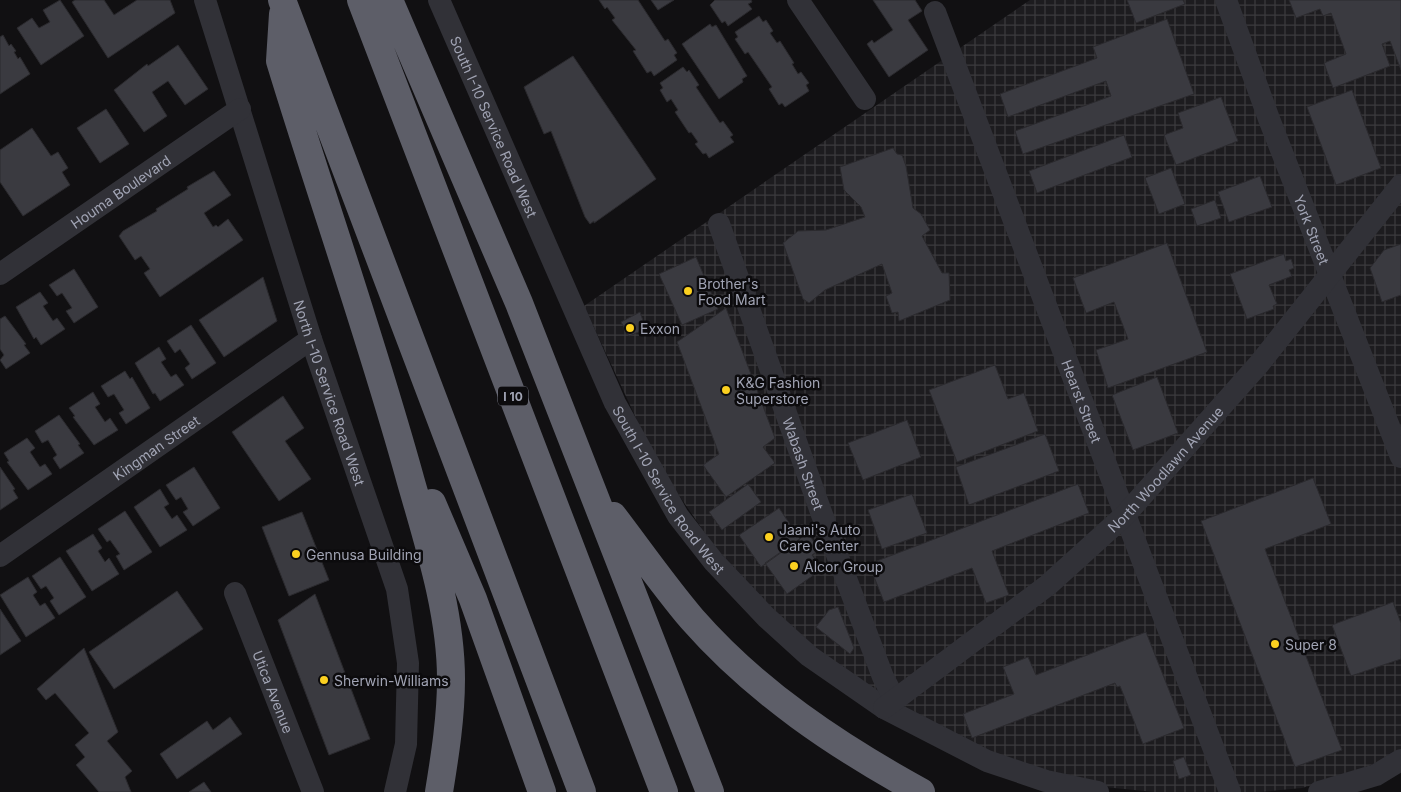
<svg xmlns="http://www.w3.org/2000/svg" width="1401" height="792" font-family="Inter,sans-serif">
  <defs>
    <pattern id="industrial-grid" width="8" height="8" patternUnits="userSpaceOnUse" patternTransform="scale(1.25)"><rect width="8" height="8" fill="#1d1c1f"/><path d="M0 4h8M4 0v8" fill="none" stroke="#3b3a3d"/></pattern>
  </defs>
  <rect width="100%" height="100%" fill="#111012"/>
  <path fill="url(#industrial-grid)" d="M1030 0H1401V751L1352 774 1302 788 1261 792H1154L1104 787 990 755 831 664 743 581 707 536 667 478 643 433 584 306Z"/>
  <path fill="#3a3a40" stroke="#2b2a2e" d="M60 0 84 36 41 65 17 28 32 18 39 28 50 22 43 10Z
    M75 0H104L114 15 137 0H170L175 13 108 58 72 2Z
    M599 0H638L665 41 668 39 677 53 674 55 677 60 654 76 651 71 647 73 633 51 636 50 612 20 615 18 607 7 605 9Z
    M651 0H674L658 10Z
    M715 0H751L752 2 748 4 752 9 728 26 725 21 722 23 710 5Z
    M873 0H915L922 11 908 20 928 50 889 77 867 44 872 40 874 43 893 30Z
    M1127 0H1183L1185 4 1136 23Z
    M1289 0H1401V70L1390 41 1382 44 1390 66 1333 88 1324 63 1346 54 1331 13 1323 16 1320 9 1296 18Z
    M759 16 763 22 766 20 773 31 770 33 777 43 780 41 794 63 792 64 798 74 801 72 809 83 806 85 809 91 785 107 782 103 779 105 769 89 772 87 748 52 745 54 735 39 738 37 735 32Z
    M1167 19 1194 94 1023 154 1015 131 1111 96 1106 81 1008 117 1000 94 1097 58 1093 47Z
    M710 24 712 27 716 25 747 76 742 79 743 82 719 99 682 44Z
    M3 35 9 46 11 44 16 51 14 52 18 59 20 57 30 74 0 94V37Z
    M178 45 208 89 185 105 168 81 152 92 167 116 144 132 114 90 147 64 148 66Z
    M573 56 656 179 594 223V221L590 224 585 217 551 131 544 134 524 87Z
    M683 67 687 72 689 70 699 85 696 87 720 123 723 121 733 135 730 137 734 142 709 158 706 153 703 154 695 144 698 142 691 132 689 133 675 112 678 110 671 99 667 102 660 90 663 88 660 83Z
    M1352 90 1381 168 1336 185 1307 107Z
    M1221 97 1238 141 1176 165 1164 135 1183 128 1178 113Z
    M106 109 129 144 100 163 77 128Z
    M32 128 51 156 58 152 68 168 62 172 70 185 23 216 0 182V150Z
    M1124 135 1132 157 1037 193 1029 171Z
    M893 148 897 154 902 155 906 166 913 208 921 214 930 230 922 236 942 273H949L950 300 899 321 898 312 892 313 886 296 892 293 882 264 825 290 809 303 803 299 783 243 798 231 826 230 865 217 861 207 844 190 840 167Z
    M1171 168 1185 204 1159 214 1145 178Z
    M214 171 231 195 204 213 213 227 216 225 218 227 228 219 243 240 160 297 144 273 150 269 141 256 135 260 119 236 123 231 157 211 156 209 188 189 187 187Z
    M1260 176 1272 207 1229 222 1218 192Z
    M1215 200 1221 218 1197 226 1191 209Z
    M1167 243 1207 352 1108 388 1096 350 1128 339 1114 302 1086 313 1073 278Z
    M1401 244V295L1382 302 1370 268 1384 250Z
    M1284 254 1286 261 1291 259 1294 268 1289 270 1292 276 1269 285 1277 304 1273 306 1274 309 1247 319 1230 274Z
    M696 257 718 309 682 325 659 274Z
    M74 269 98 307 74 323 66 311 72 308 62 293 57 296 49 285Z
    M263 277 277 321 224 357 199 320Z
    M40 292 48 303 43 306 53 321 57 318 65 329 41 345 36 337 34 339 16 307Z
    M726 308 775 438 763 447 775 463 726 497 703 465 719 454 677 342Z
    M640 312 646 329 629 336 621 322Z
    M5 316 26 344 24 345 30 353 6 369 0 360 4 355 0 349V319Z
    M191 325 216 363 192 379 185 368 190 364 180 349 175 353 167 341Z
    M159 347 166 359 161 362 171 377 176 374 184 385 160 401 155 393 153 394 135 363Z
    M995 365 1008 399 1024 393 1038 431 957 462 929 390Z
    M125 371 130 379 132 377 150 408 126 424 119 413 124 410 114 394 108 397 101 386Z
    M1157 377 1178 433 1133 450 1112 395Z
    M93 392 100 404 95 407 105 422 110 418 118 430 94 445 73 417 75 416 69 408Z
    M283 396 304 428 285 441 311 479 279 501 232 432Z
    M59 415 80 444 78 445 84 453 60 469 53 458 57 455 48 440 42 443 35 431Z
    M907 420 921 457 863 480 848 443Z
    M1045 434 1059 471 969 505 956 467Z
    M27 438 35 448 30 452 40 467 45 464 52 474 28 490 7 462 9 461 4 453Z
    M0 467 15 489 13 490 18 498 0 510Z
    M194 467 220 508 193 526 183 512 188 509 181 497 176 500 166 485Z
    M1313 478 1331 524 1265 549 1342 750 1295 767 1201 521Z
    M748 484 761 502 722 530 709 512Z
    M1078 484 1089 513 992 551 1009 595 986 603 972 568 884 602 869 564Z
    M160 489 169 504 164 507 172 519 177 515 187 530 160 547 134 507Z
    M912 494 927 533 882 549 868 510Z
    M779 508 800 539 761 567 739 535Z
    M125 511 152 552 124 570 116 556 120 554 110 540 107 542 98 529Z
    M302 512 329 580 289 596 262 527Z
    M808 533 819 550 812 555 822 569 787 594 765 563Z
    M93 534 102 548 98 551 105 562 109 558 119 574 92 591 66 551Z
    M60 557 86 597 59 615 50 601 54 598 46 586 41 589 32 576Z
    M28 577 37 592 33 595 40 606 45 603 55 618 26 637 0 595Z
    M177 591 203 629 114 689 89 652Z
    M315 594 370 739 329 755 278 620Z
    M1393 602 1401 623V659L1351 676 1332 625Z
    M838 607 854 648 850 654 816 627 829 610Z
    M0 609 21 641 0 655Z
    M1146 632 1184 728 1143 744 1120 686 1117 687 1115 683 972 738 963 714 1014 694 1003 667 1028 657 1036 675Z
    M84 648 118 732 107 741 132 771 125 777 131 792H99L76 765 85 757 75 745 89 733 55 693 46 700 37 689Z
    M230 717 242 734 177 779 160 754 207 721 213 730Z
    M1184 757 1191 775 1179 779 1173 761Z
    M204 782 211 792H189Z"/>
  <g fill="none" stroke-linecap="round" stroke-linejoin="round">
    <g stroke="#313137" stroke-width="22">
      <path id="s1" d="M205 0 311 339 397 589 408 663 406 744 395 792"/>
      <path id="s2" d="M439 0 615 403 678 516 714 562 766 617 809 656 884 708 987 761 1046 781 1098 792"/>
      <path d="M798 0 865 99"/>
      <path id="s3" d="M1226 0 1269 119 1401 457"/>
      <path id="s4" d="M935 12 1230 792"/>
      <path id="s5" d="M719 224 821 512 883 677 895 700"/>
      <path id="s6" d="M0 274 240 109"/>
      <path id="s7" d="M0 556 311 339"/>
      <path id="s8" d="M235 593 313 792"/>
      <path id="s9" d="M884 708 1048 585 1125 515 1259 364 1401 185"/>
      <path d="M1319 792 1376 775 1401 760"/>
    </g>
    <path stroke="#5d5e68" stroke-width="28" d="M282 0 582 792
      M361 0 664 792
      M389 0 519 303 710 792
      M283 14 280 61C323 202 372 340 411 482 429 545 451 613 451 679 451 717 445 755 439 792
      M432 503 473 599 542 792
      M613 516C639 550 664 586 692 619 756 692 837 746 921 792"/>
  </g>
  <g fill="#fbd020" stroke="#0c0b0d" stroke-width="2">
    <circle cx="688" cy="291" r="5"/>
    <circle cx="630" cy="328" r="5"/>
    <circle cx="726" cy="390" r="5"/>
    <circle cx="769" cy="537" r="5"/>
    <circle cx="296" cy="554" r="5"/>
    <circle cx="794" cy="566" r="5"/>
    <circle cx="1275" cy="644" r="5"/>
    <circle cx="324" cy="680" r="5"/>
  </g>
  <g text-anchor="middle" dominant-baseline="central" stroke-width="5" stroke-linejoin="round" paint-order="stroke">
    <rect fill="#0c0b0d" stroke="#747682" stroke-width="1" x="498" y="386.5" width="30" height="19" rx="4"/>
    <g font-size="12" font-weight="bold" fill="#a1a4b4">
      <text x="513" y="396">I 10</text>
    </g>
    <g font-size="14" fill="#a1a4b4" stroke="#0c0b0d">
      <text stroke="none"><textPath href="#s2" startOffset="138">South I-10 Service Road West</textPath></text>
      <text stroke="none"><textPath href="#s6" startOffset="146">Houma Boulevard</textPath></text>
      <text stroke="none"><textPath href="#s3" startOffset="245">York Street</textPath></text>
      <text stroke="none"><textPath href="#s1" startOffset="412">North I-10 Service Road West</textPath></text>
      <text stroke="none"><textPath href="#s4" startOffset="416">Hearst Street</textPath></text>
      <text stroke="none"><textPath href="#s7" startOffset="190">Kingman Street</textPath></text>
      <text stroke="none"><textPath href="#s5" startOffset="254">Wabash Street</textPath></text>
      <text stroke="none"><textPath href="#s9" startOffset="370">North Woodlawn Avenue</textPath></text>
      <text stroke="none"><textPath href="#s2" startOffset="542">South I-10 Service Road West</textPath></text>
      <text stroke="none"><textPath href="#s8" startOffset="106">Utica Avenue</textPath></text>
    </g>
    <g font-size="14" fill="#a1a4b4" stroke="#0c0b0d" text-anchor="start">
      <text x="698" y="283">Brother's<tspan x="698" dy="16">Food Mart</tspan></text>
      <text x="640" y="328">Exxon</text>
      <text x="736" y="382">K&amp;G Fashion<tspan x="736" dy="16">Superstore</tspan></text>
      <text x="779" y="529">Jaani's Auto<tspan x="779" dy="16">Care Center</tspan></text>
      <text x="306" y="554">Gennusa Building</text>
      <text x="804" y="566">Alcor Group</text>
      <text x="1285" y="644">Super 8</text>
      <text x="334" y="680">Sherwin-Williams</text>
    </g>
  </g>
</svg>
